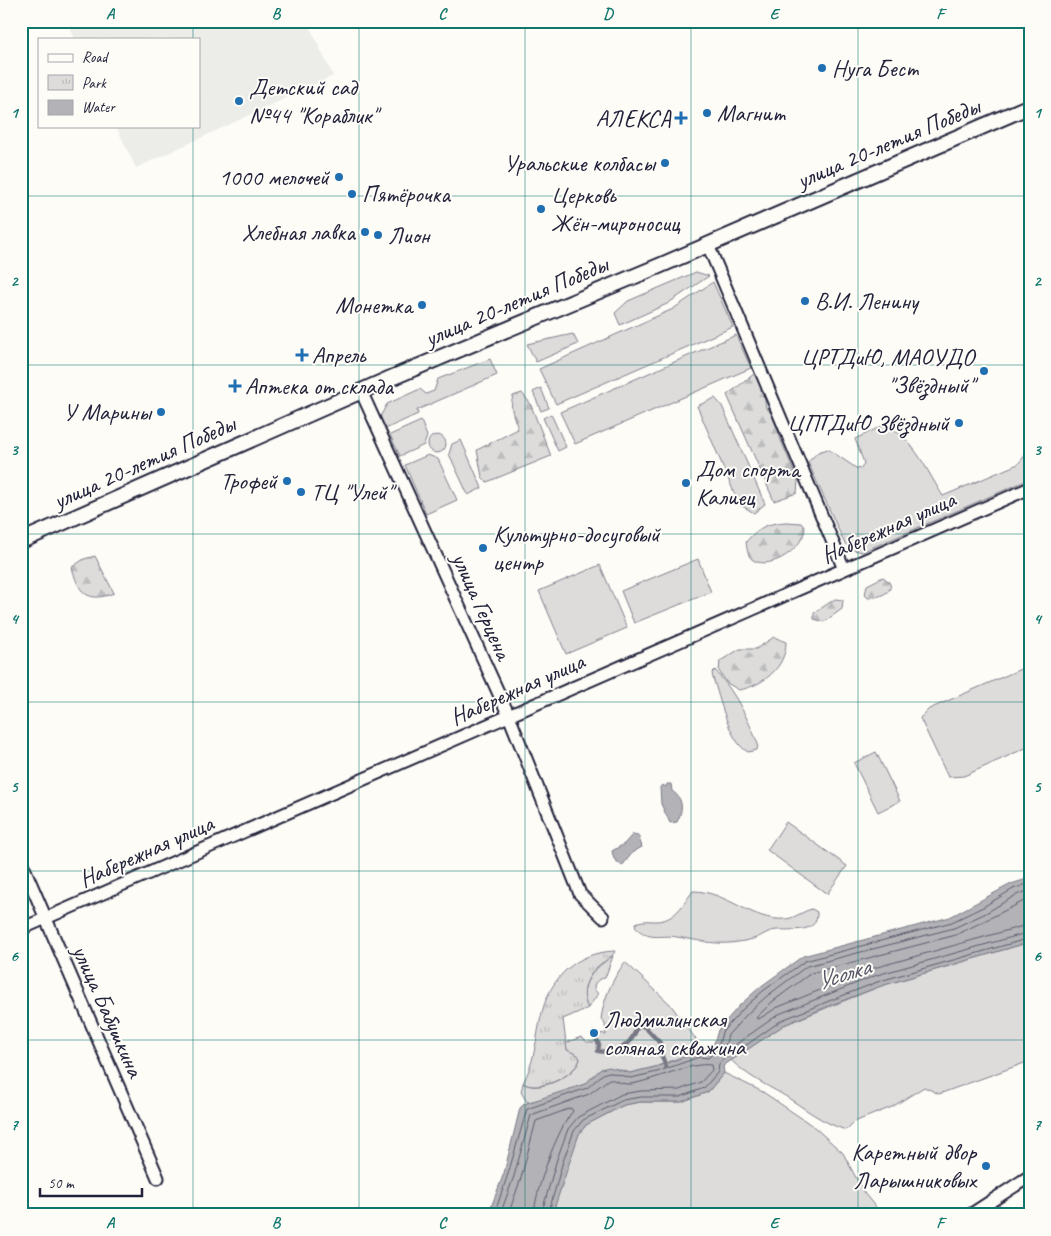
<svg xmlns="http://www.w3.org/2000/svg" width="1051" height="1236" font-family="Caveat,sans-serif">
  <defs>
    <pattern id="forest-firs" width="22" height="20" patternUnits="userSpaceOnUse" patternTransform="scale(1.25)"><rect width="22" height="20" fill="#dddcdb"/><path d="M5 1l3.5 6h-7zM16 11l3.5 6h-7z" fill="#bdbcbd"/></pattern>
    <pattern id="park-tufts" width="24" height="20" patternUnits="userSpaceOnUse" patternTransform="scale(1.25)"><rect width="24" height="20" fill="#dddcdb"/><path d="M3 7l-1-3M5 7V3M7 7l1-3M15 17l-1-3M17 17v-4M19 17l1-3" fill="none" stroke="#bdbcbd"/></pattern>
  </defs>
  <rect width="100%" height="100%" fill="#fdfcf7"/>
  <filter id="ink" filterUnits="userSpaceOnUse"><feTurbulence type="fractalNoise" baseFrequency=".02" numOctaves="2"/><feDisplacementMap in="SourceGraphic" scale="10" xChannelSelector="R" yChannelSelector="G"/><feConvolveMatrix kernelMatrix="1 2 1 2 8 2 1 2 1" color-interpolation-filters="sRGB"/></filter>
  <g filter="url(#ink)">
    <path fill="#ecece9" d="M67 21H307L333 76 136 168 116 126H199V39H75Z"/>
    <path fill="#dddcdb" stroke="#807f8b" d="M696 272 709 276 667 304 620 325 615 313 628 301Z
      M713 282 733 327 556 404 539 369 673 309Z
      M573 334 578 344 536 362 527 344Z
      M736 335 751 368 575 444 560 412Z
      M490 359 497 375 417 410 418 414 385 429 380 417 387 404 420 389 426 394 434 391 438 379Z
      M541 388 549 408 541 411 533 392Z
      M715 398 722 406 765 504 754 513 739 504 697 406Z
      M551 414 566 447 558 451 543 418Z
      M421 421 427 436 424 445 400 456 390 435Z
      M882 426C909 428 929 475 943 496L1018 464 1030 449V479L862 552 850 549 844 542 808 462 818 452 828 449 856 468 861 469 864 463 855 439Z
      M428 444a9 9 0 1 1 18 0a9 9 0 1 1-18 0Z
      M461 440 482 488 468 495 449 454 452 444Z
      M428 455 438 459 457 500 426 514 405 465Z
      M698 559 711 592 634 623 621 591Z
      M600 565 627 628 566 654 539 591Z
      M1030 665V746L964 776 948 777 920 718 929 709Z
      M715 670C735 692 747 717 758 744L757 750 748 752C729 742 720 698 713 678L712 673Z
      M876 752 900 801 878 812 854 763Z
      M786 822 847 866 827 894 767 850Z
      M693 891C727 891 752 922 786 919 795 918 803 911 812 909L817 912C819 937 785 927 771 931 764 933 759 938 753 939 721 947 708 942 677 937 658 934 651 942 635 927L636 923C643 920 648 921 656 921 675 921 683 904 693 891Z
      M1030 942V1061L939 1094 924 1087 892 1107 854 1122 846 1130C822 1123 803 1107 782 1094 764 1084 746 1075 731 1060L784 1025 881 986Z
      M613 956 605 978C598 979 594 982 594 989L598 994 588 1008C576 986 595 967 613 956Z
      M625 962 670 1004 698 1042 681 1057 655 1067 630 1073 618 1069H601L585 1084 543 1099 527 1102 521 1092 523 1083C538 1093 569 1078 578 1064L580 1059 567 1050 566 1043 581 1037 587 1042H594L602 1033 606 1035 605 1024 601 1019C604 997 612 980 625 962Z
      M724 1073 763 1092 813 1126 843 1153 864 1193 882 1215H552L567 1163 579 1134 586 1125 624 1105 641 1102H681L708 1092Z"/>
    <path fill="url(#forest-firs)" stroke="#807f8b" d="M754 374 762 380 766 408 776 417 780 438 798 481 797 493 774 501 727 395Z
      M522 393 530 403 551 456 487 482 482 477 477 450 518 429C514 416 509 409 513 396Z
      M787 522 801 523 805 528C804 548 771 571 753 560 747 556 747 548 746 542 758 527 768 523 787 522Z
      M95 556 114 593C87 604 78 592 72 567L84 559Z
      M883 577C902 589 880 598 868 598L865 595 867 585Z
      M835 599 843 600 842 609 824 622 814 619V613Z
      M774 637 786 642C786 668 762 686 739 690L727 683 719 671 720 661 740 649H756Z"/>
    <path fill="url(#park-tufts)" stroke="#807f8b" d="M615 951C612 959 603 961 597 967 586 978 580 994 588 1008L563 1019 567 1050 578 1055 580 1059C575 1076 538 1093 523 1083 544 1045 531 1003 566 970 581 957 595 952 615 951Z"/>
    <path fill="#b2b2b7" stroke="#787885" d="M667 784H671L672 791C684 799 683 810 677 822L670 823 661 804 660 787 663 785 666 787Z
      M633 834 638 835 642 847 633 852 622 866 614 859 612 851 624 844Z
      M1030 878V942L881 986 831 1005 784 1025 723 1066 724 1073 708 1092 681 1102H641L624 1105 586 1125 579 1134 552 1215H488L504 1173 520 1108 524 1104 585 1084 601 1069 609 1067 630 1073 655 1067 699 1052 706 1053 713 1047 718 1030 740 1005 760 987 803 956 950 917 1011 884Z"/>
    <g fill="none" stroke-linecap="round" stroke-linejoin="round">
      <path stroke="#5c5c6d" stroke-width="1" d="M1030 890 1016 895 986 913 954 928 807 966 767 996 748 1013 728 1035 725 1047H732L779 1014 877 975 1030 932
        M1030 898 956 935 811 973 772 1002 756 1018 759 1019 776 1008 874 968 1030 924
        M494 1215 508 1174 527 1109 587 1088 603 1074 608 1072 631 1078 657 1072 699 1057 708 1058 718 1049 722 1032 743 1009 763 991 805 961 952 922 983 907 1013 889 1030 883
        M500 1215 514 1176 531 1115 589 1094 609 1079C616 1080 623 1085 631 1084 656 1080 690 1062 711 1065L712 1070 701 1082 679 1090 641 1091 622 1094 578 1117 568 1129 557 1159 541 1215
        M508 1215 521 1178 536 1121 571 1108 573 1111C557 1130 535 1190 534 1215
        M548 1215 563 1161 574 1131 583 1120 623 1100 641 1097H680L704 1088 718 1072 719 1064 724 1058 735 1053 782 1020 829 1001 880 981 1030 938"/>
      <path stroke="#787885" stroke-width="4.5" d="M594 1033 599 1045 598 1051C617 1054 630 1047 637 1028L639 1025 645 1027 660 1043V1051L666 1067"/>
      <g stroke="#22223b" stroke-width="15">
        <path id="minor" d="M708 245 844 569
          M361 391 509 716 580 894 603 917
          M21 861 158 1178
          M21 929 1030 488
          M970 1215 1030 1176"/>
      </g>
      <g stroke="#22223b" stroke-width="18">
        <path id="tertiary" d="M21 541 391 378 659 266 1030 106"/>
      </g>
      <use href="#minor" stroke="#fdfcf7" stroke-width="11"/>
      <use href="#tertiary" stroke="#fdfcf7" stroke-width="14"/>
    </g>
  </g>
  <path fill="none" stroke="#0f766e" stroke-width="1" stroke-opacity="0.55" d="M193 21V39M359 21V1215M525 21V1215M691 21V1215M858 21V1215M193 126V1215M21 196H1030M21 365H1030M21 534H1030M21 702H1030M21 871H1030M21 1040H1030"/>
  <g fill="#1f6fb2" stroke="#fdfcf7" stroke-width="2">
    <circle cx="822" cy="68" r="5"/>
    <circle cx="239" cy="101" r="5"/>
    <circle cx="707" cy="113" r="5"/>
    <path d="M678.5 110.5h5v5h5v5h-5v5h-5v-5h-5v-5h5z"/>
    <circle cx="665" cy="163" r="5"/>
    <circle cx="339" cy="177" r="5"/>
    <circle cx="352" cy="194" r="5"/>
    <circle cx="541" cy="209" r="5"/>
    <circle cx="365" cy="232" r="5"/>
    <circle cx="378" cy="235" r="5"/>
    <circle cx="805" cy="301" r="5"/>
    <circle cx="422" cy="305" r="5"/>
    <path d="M299.5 347.5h5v5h5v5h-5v5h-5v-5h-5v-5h5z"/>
    <circle cx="984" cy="371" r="5"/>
    <path d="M232.5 378.5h5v5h5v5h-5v5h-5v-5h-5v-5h5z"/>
    <circle cx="161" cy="412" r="5"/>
    <circle cx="959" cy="423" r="5"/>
    <circle cx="287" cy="481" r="5"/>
    <circle cx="686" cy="483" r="5"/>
    <circle cx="301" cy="492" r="5"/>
    <circle cx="483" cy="548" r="5"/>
    <circle cx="594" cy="1033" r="5"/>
    <circle cx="986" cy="1166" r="5"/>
  </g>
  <g text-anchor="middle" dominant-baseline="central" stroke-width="4" stroke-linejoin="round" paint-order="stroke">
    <g font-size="24" fill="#22223b" stroke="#fdfcf7" text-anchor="start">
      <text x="832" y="68">Нуга Бест</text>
      <text x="249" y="87">Детский сад<tspan x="249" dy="28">№44 "Кораблик"</tspan></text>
      <text x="717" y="113">Магнит</text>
      <text x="671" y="118" text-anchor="end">АЛЕКСА</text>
      <text x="655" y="163" text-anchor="end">Уральские колбасы</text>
      <text x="329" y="177" text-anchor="end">1000 мелочей</text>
      <text x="362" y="194">Пятёрочка</text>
      <text x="551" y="195">Церковь<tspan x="551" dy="28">Жён-мироносиц</tspan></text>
      <text x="355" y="232" text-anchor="end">Хлебная лавка</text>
      <text x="388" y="235">Лион</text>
      <text x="815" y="301">В.И. Ленину</text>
      <text x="412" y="305" text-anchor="end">Монетка</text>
      <text x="312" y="355">Апрель</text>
      <text x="974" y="357" text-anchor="end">ЦРТДиЮ, МАОУДО<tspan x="974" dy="28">"Звёздный"</tspan></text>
      <text x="245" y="386">Аптека от склада</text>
      <text x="151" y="412" text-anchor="end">У Марины</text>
      <text x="949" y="423" text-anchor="end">ЦПТДиЮ Звёздный</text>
      <text x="696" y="469">Дом спорта<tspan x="696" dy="28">Калиец</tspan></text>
      <text x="277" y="481" text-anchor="end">Трофей</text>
      <text x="311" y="492">ТЦ "Улей"</text>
      <text x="493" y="534">Культурно-досуговый<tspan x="493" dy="28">центр</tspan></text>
      <text x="604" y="1019">Людмилинская<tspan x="604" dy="28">соляная скважина</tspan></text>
      <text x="976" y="1152" text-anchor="end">Каретный двор<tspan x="976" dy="28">Ларышниковых</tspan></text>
    </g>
    <g font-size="24" fill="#22223b" stroke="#fdfcf7">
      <text transform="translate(888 143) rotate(-23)">улица 20-летия Победы</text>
      <text transform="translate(516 301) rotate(-23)">улица 20-летия Победы</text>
      <text transform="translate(144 462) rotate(-24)">улица 20-летия Победы</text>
      <text transform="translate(888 527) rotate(-24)">Набережная улица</text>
      <text transform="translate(482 606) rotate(66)">улица Герцена</text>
      <text transform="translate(517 689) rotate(-24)">Набережная улица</text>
      <text transform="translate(146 851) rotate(-24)">Набережная улица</text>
      <text transform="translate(108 1011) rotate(66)">улица Бабушкина</text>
    </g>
    <g font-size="25" font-style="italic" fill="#545466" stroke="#fdfcf7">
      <text transform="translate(843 974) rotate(-17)">Усолка</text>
    </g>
  </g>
  <rect width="1051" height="1236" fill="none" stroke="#fdfcf7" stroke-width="55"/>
  <rect x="38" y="38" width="162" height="90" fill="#fdfcf7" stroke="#a5a5ac"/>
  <rect x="48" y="54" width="25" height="8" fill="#fdfcf7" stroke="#a5a5ac"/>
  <text x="82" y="62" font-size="15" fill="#22223b">Road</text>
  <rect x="48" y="75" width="25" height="15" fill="url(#park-tufts)" stroke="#a5a5ac"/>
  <text x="82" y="88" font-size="15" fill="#22223b">Park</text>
  <rect x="48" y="100" width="25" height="15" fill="#b2b2b7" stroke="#a5a5ac"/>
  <text x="82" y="112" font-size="15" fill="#22223b">Water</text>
  <path d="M40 1188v8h102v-8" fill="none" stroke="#22223b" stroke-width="2.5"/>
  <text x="48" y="1188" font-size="15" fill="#22223b" stroke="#fdfcf7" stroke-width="4" paint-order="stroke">50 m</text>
  <rect x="28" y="28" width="996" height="1180" fill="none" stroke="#0f766e" stroke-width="2"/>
  <g font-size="16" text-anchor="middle" font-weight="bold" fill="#0f766e">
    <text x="110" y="19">A</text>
    <text x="276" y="19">B</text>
    <text x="442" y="19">C</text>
    <text x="608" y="19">D</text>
    <text x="774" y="19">E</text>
    <text x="940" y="19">F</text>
    <text x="14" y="118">1</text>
    <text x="1037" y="118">1</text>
    <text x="14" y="286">2</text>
    <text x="1037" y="286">2</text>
    <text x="14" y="455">3</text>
    <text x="1037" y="455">3</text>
    <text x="14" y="624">4</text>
    <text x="1037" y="624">4</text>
    <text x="14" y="792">5</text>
    <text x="1037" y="792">5</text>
    <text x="14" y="961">6</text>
    <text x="1037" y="961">6</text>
    <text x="14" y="1130">7</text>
    <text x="1037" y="1130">7</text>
    <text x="110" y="1228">A</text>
    <text x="276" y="1228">B</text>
    <text x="442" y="1228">C</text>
    <text x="608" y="1228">D</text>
    <text x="774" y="1228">E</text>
    <text x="940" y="1228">F</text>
  </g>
</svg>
